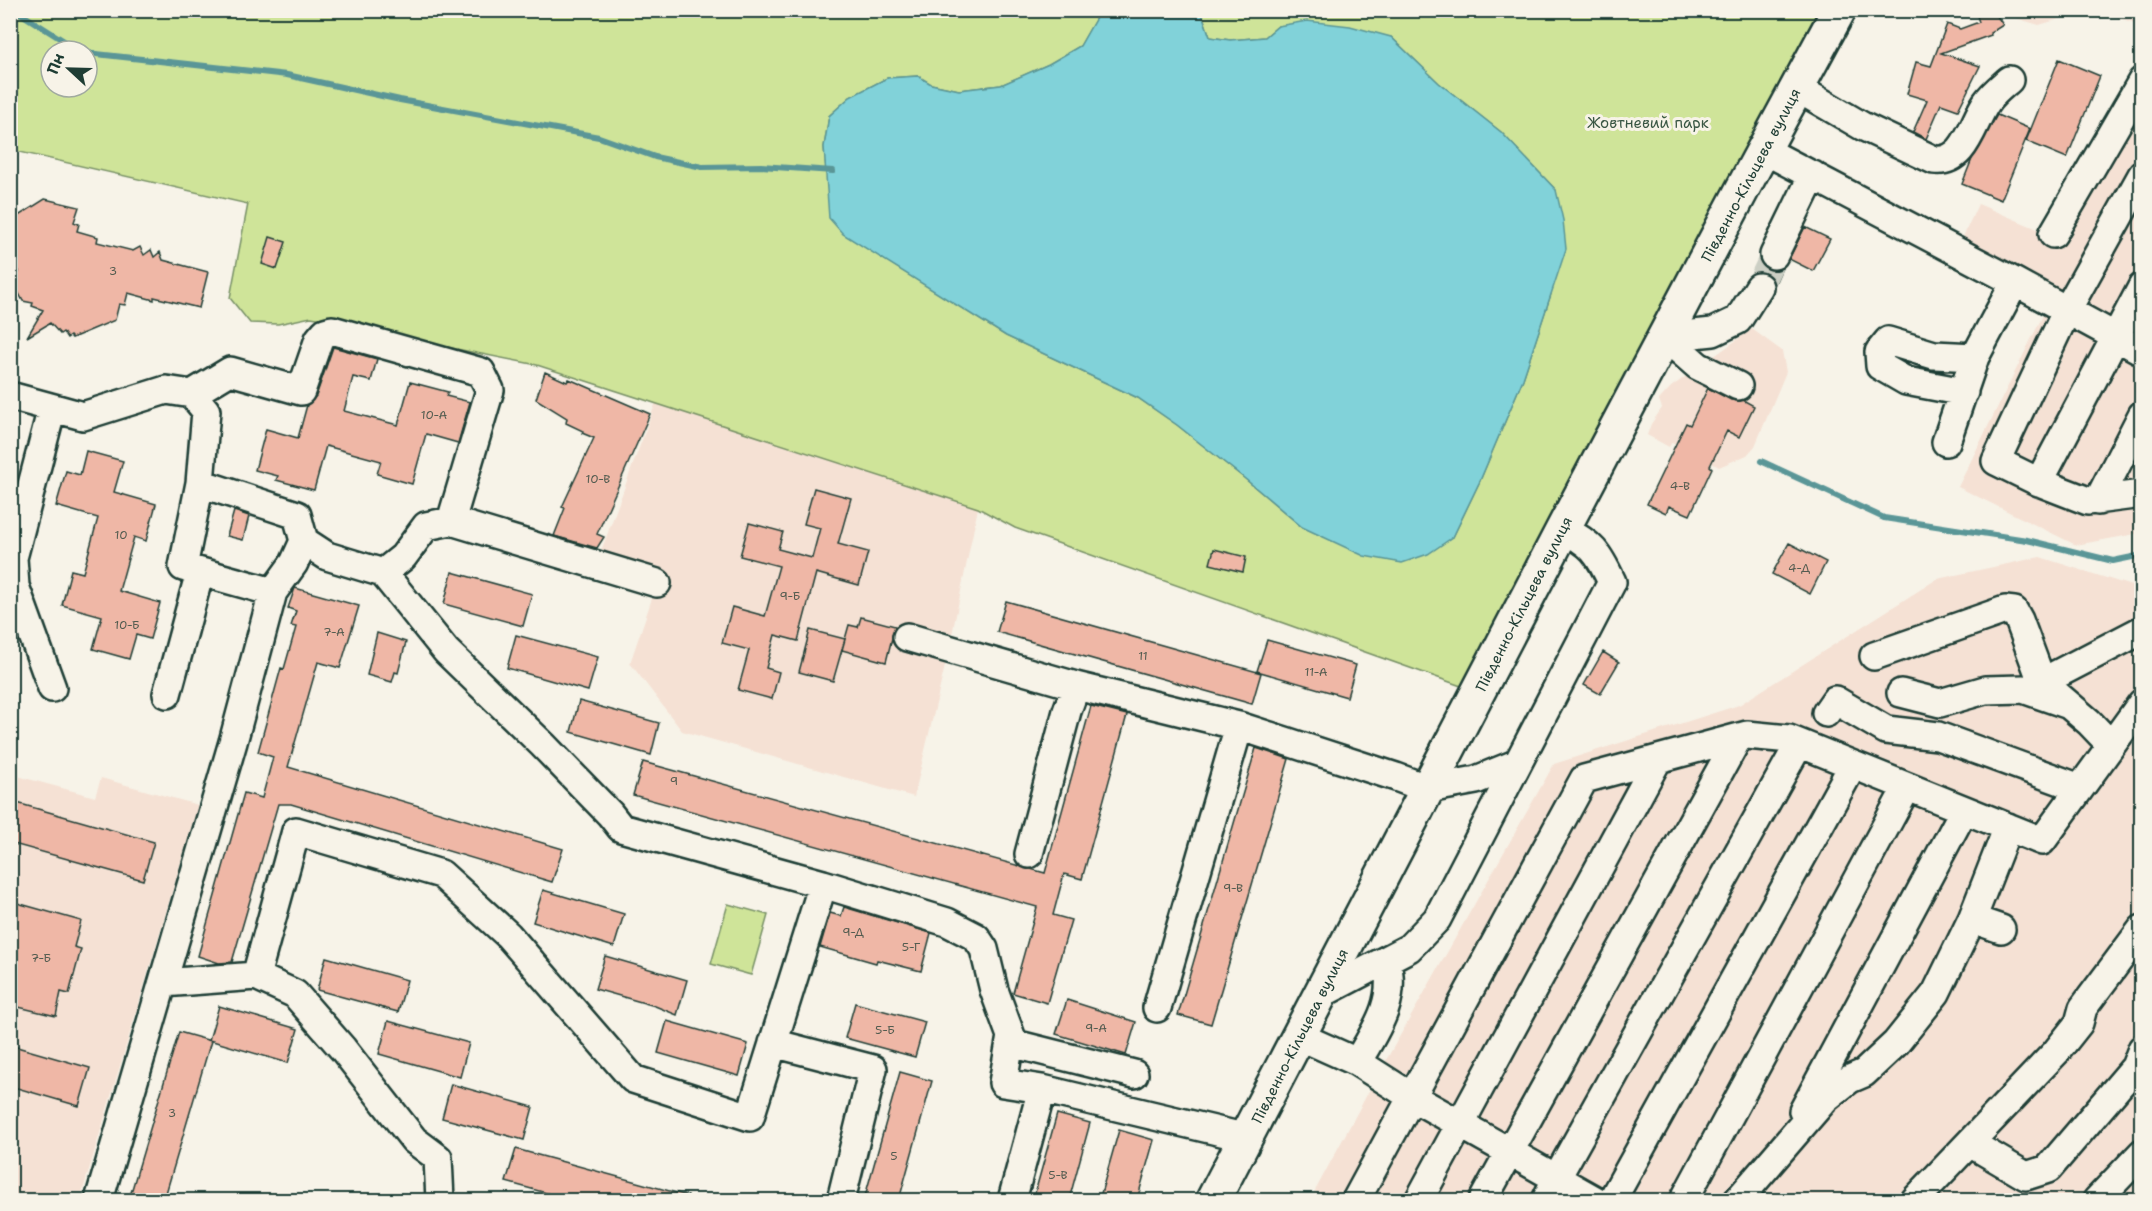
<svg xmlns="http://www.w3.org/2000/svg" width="2152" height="1211" font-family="'Shantell Sans',sans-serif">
  <rect width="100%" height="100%" fill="#f7f3e8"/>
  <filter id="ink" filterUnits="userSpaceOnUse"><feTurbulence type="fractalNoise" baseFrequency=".0167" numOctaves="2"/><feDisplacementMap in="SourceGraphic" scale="12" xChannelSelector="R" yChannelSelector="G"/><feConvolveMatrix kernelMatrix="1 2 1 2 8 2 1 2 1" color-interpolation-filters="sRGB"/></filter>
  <g filter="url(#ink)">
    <path fill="#f5e1d4" d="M1999 11H2087L2039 25 2002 14Z
      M2098 11H2141V25Z
      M2141 58V533L2076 545 1958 487 2057 287 1963 237 1978 204 2040 230Z
      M1752 329 1782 351 1786 372 1755 446 1747 455 1719 467 1672 442 1669 447 1647 435 1651 424 1662 408 1659 400 1671 387Z
      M656 402 978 508 949 649 914 797 682 731 630 663 661 572 600 554Z
      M2040 557 2141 589V1200H1310L1376 1078 1554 764 1739 705 1937 579Z
      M10 774 95 797 101 778 198 805 80 1200H11Z"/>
    <path fill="#cfe499" stroke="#779066" stroke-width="1.5" fill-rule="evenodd" d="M11 11H1100L1080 46 1049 64 1001 85 959 90 931 84 918 76 887 78 850 97 829 116 824 147 827 178 844 234 1006 336 1138 398 1177 425 1244 478 1302 527 1453 537 1479 483 1523 379 1551 294 1556 190 1501 132 1439 83 1391 37 1278 26 1265 37 1230 40 1210 37 1201 11H1839L1478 692 1015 528 978 508 537 365 411 340 335 321 311 317 278 324 250 323 230 298 248 204 11 150ZM51 51H87V87H51Z
      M728 904 768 915 751 975 711 964Z"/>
    <path fill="#81d2d9" stroke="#5a9697" stroke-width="1.5" d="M1201 11 1210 37 1230 40 1265 37 1278 26 1307 21 1350 26 1391 37 1439 83 1501 132 1556 190 1563 220 1566 249 1523 379 1479 483 1453 537 1428 554 1402 563 1364 556 1302 527 1244 478 1177 425 1138 398 1006 336 843 234 829 218 824 147 829 116 850 97 887 78 918 76 931 84 959 90 1001 85 1049 64 1080 46 1100 11Z"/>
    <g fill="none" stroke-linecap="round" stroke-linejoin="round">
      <path stroke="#5a9697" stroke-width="6" d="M15 10 80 51
        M87 53 287 75 400 100 599 137 655 157 702 167 761 166 833 171
        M1761 461 1884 518 2027 540 2113 561 2142 555"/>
    </g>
    <path fill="#efb7a6" stroke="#1f3d34" stroke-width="1.5" d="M1975 10H1993L2003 25 1990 33 1991 35 1941 53 1980 66 1958 110 1941 104 1926 139 1913 132 1927 100 1907 94 1916 62 1931 66 1947 24 1960 29 1979 22Z
      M2059 59 2100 76 2067 158 2026 141Z
      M1997 115 2030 129 2001 200 1962 184 1972 159Z
      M45 199 79 207 74 222 79 224 77 231 98 237 97 242 133 251 140 247 144 255 151 250 154 257 160 252 163 260 208 272 199 308 154 297V300L128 293 125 305 119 304 115 320 72 338 70 336 67 338 63 332 60 334 50 323 27 337 43 310 32 306 33 303 23 301 15 286 19 271 10 269V225L17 222 15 218Z
      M1805 227 1830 239 1813 271 1789 259Z
      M270 237 286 242 277 269 262 264Z
      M1759 259 1761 264 1768 269 1776 271 1782 268 1774 286 1773 279 1767 273 1760 271 1753 273Z
      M333 347 377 359 371 381 353 377 344 411 398 425 410 382 448 392 446 396 470 402 458 443 426 434 412 484 377 474 381 461 326 446 314 490 276 480 278 476 255 470 266 429 298 438 307 405 316 396Z
      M545 372 567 382 569 379 650 414 597 534 604 537 597 548 554 536 565 508 562 507 594 438 582 433 583 431 566 423 567 418 536 399Z
      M1708 388 1731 400H1743L1754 406 1739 437 1727 431 1710 466 1712 468 1690 515 1669 506 1666 513 1647 504 1686 423 1690 425Z
      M86 451 123 461 114 492 156 504 146 541 134 537 119 591 160 603 150 639 136 635 129 659 93 649 102 616 62 605 71 570 83 573 98 518 56 506 66 471 80 475Z
      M814 488 851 498 838 544 868 552 859 585 816 573 798 641 775 635 766 668 779 672 772 699 738 690 749 650 722 643 732 607 765 616 779 566 740 556 749 523 783 532 778 549 812 558 820 528 804 524Z
      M234 511 249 516 243 540 227 536Z
      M1789 543 1826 562 1810 594 1772 574Z
      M1214 549 1246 557 1243 572 1210 564Z
      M452 572 532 594 523 626 444 604Z
      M295 588 359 606 340 668 318 662 288 767 563 849 552 882 291 804H278L232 962 219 963 198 956 244 793 262 798 273 757 258 752 281 668 284 669 296 627 291 626 296 611 288 608Z
      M1006 601 1261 673 1252 704 997 632Z
      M861 617 895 626 886 662 842 650 849 625 858 627Z
      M810 630 845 639 833 681 799 672Z
      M377 633 406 642 398 673 395 672 392 682 367 675Z
      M516 635 598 657 588 691 507 668Z
      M1267 640 1356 665 1347 697 1257 671Z
      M1603 652 1619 662 1600 694 1584 685Z
      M579 701 659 723 651 755 571 732Z
      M1091 706 1127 715 1082 879 1064 874 1053 915 1071 920 1047 1003 1013 993 1037 907 633 795 643 762 1045 873Z
      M1256 748 1289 759 1211 1024 1178 1015Z
      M10 801 154 842 143 880 10 843Z
      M543 890 624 914 614 947 533 922Z
      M10 901 81 921 74 947 81 949 69 994 61 992 56 1016 10 1005Z
      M844 907 931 933 921 971 877 960 876 963 820 947 830 913 841 916Z
      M605 956 687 980 677 1015 655 1006 595 989Z
      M326 957 407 980 398 1012 317 990Z
      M1067 1000 1136 1022 1126 1055 1056 1034Z
      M855 1003 925 1022 915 1057 845 1038Z
      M219 1006 298 1029 288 1063 209 1040Z
      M388 1021 469 1043 460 1077 379 1054Z
      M667 1021 748 1044 739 1076 658 1053Z
      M179 1032 211 1041 164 1200H145L130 1196Z
      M10 1045 90 1068 79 1106 10 1086Z
      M900 1072 932 1081 899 1200H864Z
      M451 1084 533 1107 524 1140 442 1118Z
      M1057 1114 1090 1123 1069 1200H1033Z
      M1119 1130 1154 1140 1137 1200H1112L1100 1197Z
      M516 1149 688 1196 687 1200H572L506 1182Z"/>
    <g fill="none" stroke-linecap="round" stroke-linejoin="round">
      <path stroke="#cccfc4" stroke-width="27" stroke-dasharray="27 14" stroke-linecap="butt" d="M1759 287 1774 255"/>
      <g stroke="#1f3d34" stroke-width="32">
        <path id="minor" d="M1797 88 1862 126 1934 160C1965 164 1972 124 1986 103 1992 94 2001 87 2009 80
          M1764 150 2015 282 2142 351
          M2142 175 2067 310 1996 461 2039 482 2088 501 2142 494
          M2053 234 2142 81
          M1774 255 1813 175
          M1665 337 1713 332 1738 320 1759 287
          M1665 337 1698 366 1738 386
          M1964 392 1906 381 1880 366 1879 352 1888 341 1934 355 1975 357
          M192 394 206 411 200 483 297 515 304 541 327 556 383 573 446 651 543 745 610 814 621 828 823 884 947 922 976 937 984 949 994 990 1011 1036 1003 1083 1042 1089 1247 1138
          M192 394 230 371 301 391 319 339 325 332 332 330 481 372 490 390 451 521
          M10 396 83 416 166 390 192 394
          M52 408 13 558 15 586 52 688
          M1946 442 1975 357 2015 282
          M2039 482 2142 287
          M200 483 183 567 273 592
          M2098 501 2142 415
          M383 573 403 557 426 526 451 521 657 583
          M907 637 1076 686 1239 726 1396 777 1428 789 1476 780 1518 763
          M1874 656 2005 610 2014 611 2019 620 2042 682 2142 630
          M1901 693 1940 703 1985 690 2023 689 2069 705
          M2055 693 2089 722 2111 745
          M167 694 200 572
          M1826 713 1835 700 1886 730 1938 736 2080 788
          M1029 854 1067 711 1076 686
          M1972 919 2001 929
          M256 976 295 994 343 1049 414 1140 438 1158 440 1200
          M163 983 256 976 296 831 441 874 508 935 633 1079 750 1117 823 884
          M1321 994 1409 948 1437 919 1612 582C1598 552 1592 544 1563 529
          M1157 1008 1239 726
          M1299 1036 1357 1062 1412 1097 1595 1200
          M773 1043 873 1069 841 1200
          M1011 1043 1134 1074
          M1357 1062C1376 1030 1398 999 1386 960
          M1803 1111 1964 810
          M1970 1143 2026 1176 2048 1169 2135 1067 2142 1049
          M99 1200 233 742 273 592 294 563 304 541
          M1012 1200 1042 1089
          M1356 1200 1584 779 1747 735 1789 739 2042 841 2142 703
          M1419 1200 1658 759
          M1483 1200 1738 738
          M1546 1200 1556 1179 1799 744
          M1612 1200 1853 765
          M1684 1200 1907 787
          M1738 1200 1825 1099 1850 1079 1864 1073 1896 1043 1936 993 1972 919 2008 827
          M1915 1200 2056 1052 2079 1023 2083 1008 2142 929
          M2097 1200 2142 1153"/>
      </g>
      <g stroke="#1f3d34" stroke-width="38">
        <path id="major" d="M1213 1200 1563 529 1743 188 1839 10"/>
      </g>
      <use href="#minor" stroke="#f7f3e8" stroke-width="27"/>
      <use href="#major" stroke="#f7f3e8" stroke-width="33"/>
    </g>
  </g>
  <g text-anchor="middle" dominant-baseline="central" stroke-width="6" stroke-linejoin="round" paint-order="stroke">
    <g font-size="12" fill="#535c50">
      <text x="113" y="271">3</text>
      <text x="434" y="415">10-А</text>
      <text x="598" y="479">10-В</text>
      <text x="1680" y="486">4-В</text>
      <text x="121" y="535">10</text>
      <text x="1799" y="568">4-Д</text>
      <text x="790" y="596">9-Б</text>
      <text x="127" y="625">10-Б</text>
      <text x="334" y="632">7-А</text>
      <text x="1143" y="656">11</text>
      <text x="1316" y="672">11-А</text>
      <text x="674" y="781">9</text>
      <text x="1233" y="888">9-В</text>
      <text x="853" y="932">9-Д</text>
      <text x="911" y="947">5-Г</text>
      <text x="41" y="958">7-Б</text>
      <text x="1096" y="1028">9-А</text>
      <text x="885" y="1030">5-Б</text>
      <text x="172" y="1113">3</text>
      <text x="894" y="1156">5</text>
      <text x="1058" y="1175">5-В</text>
    </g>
    <g font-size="15" fill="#395643" stroke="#f7f3e8">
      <text x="1648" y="123">Жовтневий парк</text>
    </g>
    <g font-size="15" fill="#1f3d34" stroke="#f7f3e8">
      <text transform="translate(1751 175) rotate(-62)">Південно-Кільцева вулиця</text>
      <text transform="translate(1524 604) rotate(-63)">Південно-Кільцева вулиця</text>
      <text transform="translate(1300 1036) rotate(-63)">Південно-Кільцева вулиця</text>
    </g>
  </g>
  <rect width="2152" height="1211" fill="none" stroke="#f7f3e8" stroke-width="36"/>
  <rect x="18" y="18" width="2116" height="1175" fill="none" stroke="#1f3d34" stroke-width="2" filter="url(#ink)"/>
  <g transform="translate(69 69) rotate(292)"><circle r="28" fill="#f7f3e8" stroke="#a1aaa0" stroke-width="1.5"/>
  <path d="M0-4.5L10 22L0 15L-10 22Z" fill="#1f3d34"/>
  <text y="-9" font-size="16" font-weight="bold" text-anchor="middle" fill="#1f3d34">Пн</text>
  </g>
</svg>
